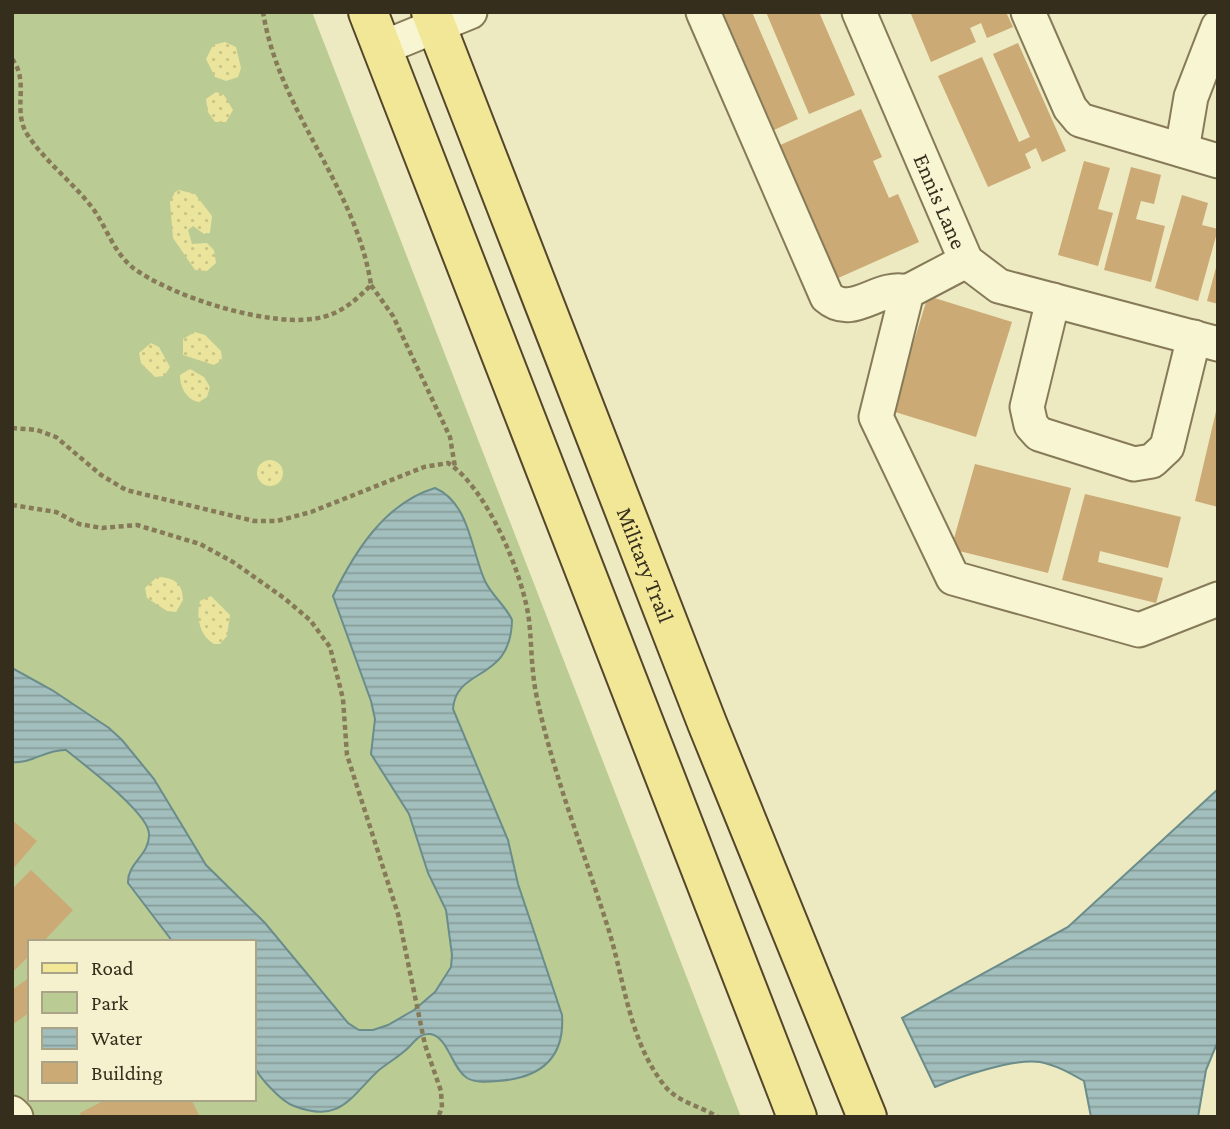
<svg xmlns="http://www.w3.org/2000/svg" width="1230" height="1129" font-family="'Crimson Pro',serif">
  <defs>
    <pattern id="sand-dots" width="8" height="8" patternUnits="userSpaceOnUse" patternTransform="scale(1.75)"><rect width="8" height="8" fill="#eae49c"/><path d="M2 2h.1M6 6h.1" fill="none" stroke="#c9c486" stroke-width="1.8" stroke-linecap="round"/></pattern>
    <pattern id="water-rules" width="6" height="5" patternUnits="userSpaceOnUse" patternTransform="scale(1.75)"><rect width="6" height="5" fill="#a3bfbd"/><path d="M0 2.5h6" fill="none" stroke="#869c99"/></pattern>
  </defs>
  <rect width="100%" height="100%" fill="#ede9c0"/>
  <path fill="#bacb94" fill-rule="evenodd" d="M12 12H312L741 1117H12ZM30 942H254V1099H30Z"/>
  <path fill="url(#sand-dots)" d="M225 42 236 47 241 68 238 77 226 81 215 77 206 59 213 45Z
    M216 92 224 95 233 110 226 122H215L208 112 206 99Z
    M179 190 195 194 212 216 210 233 204 234 193 226 188 230 192 244 207 243 214 250 216 263 207 271 195 270 173 238 170 202 175 192Z
    M195 332 205 335 221 351 222 360 214 365 183 355V339Z
    M151 343 159 347 170 367 164 376 155 377 141 363 139 353Z
    M190 369 204 377 210 387 207 397 199 402C187 400 180 388 180 375Z
    M257 473a13 13 0 1 1 26 0a13 13 0 1 1-26 0Z
    M157 577C173 577 183 583 183 600L176 612 167 611 147 598 145 588Z
    M211 596 230 615 227 636 220 644H214C199 635 196 617 200 601Z"/>
  <path fill="url(#water-rules)" stroke="#6a8d8b" stroke-width="2" d="M435 488C470 503 471 551 485 581 492 596 506 606 512 620 511 683 456 666 453 709L508 840 518 884 562 1015C565 1059 540 1078 498 1081 488 1082 476 1083 467 1078 452 1069 448 1036 430 1034 420 1033 415 1041 409 1047 400 1056 389 1062 379 1070 350 1097 341 1124 294 1106 282 1102 258 1077 254 1065 251 1058 254 1046 254 1038 254 1006 254 974 254 942H173L128 883C127 863 150 855 149 834 149 813 83 764 66 750 46 749 32 764 12 762V668L52 690 109 728 122 740 154 779 206 865 265 923 348 1023 359 1030H373L388 1025 414 1010 435 992 451 967 452 955 446 910 428 873 409 814 371 754 375 719 371 701 333 596C355 551 385 503 435 488Z
    M1218 789V1041L1206 1070 1198 1117H1091L1084 1081C1070 1073 1056 1065 1040 1062 1014 1058 959 1077 935 1087L902 1018 1068 927Z"/>
  <path fill="#cbaa75" d="M723 12H752L798 119 774 130Z
    M766 12H819L855 95 809 114Z
    M916 12H1006L1013 27 987 38 981 23 970 28 976 42 931 62 911 14Z
    M1018 43 1066 151 1042 162 1036 148 1025 154 1031 168 988 187 938 76 982 57 1019 142 1030 137 993 54Z
    M861 109 882 157 873 161 889 198 898 194 919 242 836 279 778 146Z
    M1084 161 1110 168 1098 209 1113 213 1098 266 1058 255Z
    M1131 167 1161 175 1154 204 1141 201 1136 219 1165 226 1151 282 1104 270Z
    M1182 195 1208 203 1202 225 1218 229 1198 301 1155 288Z
    M1217 264H1218V304L1207 301Z
    M928 296 1012 322 976 437 892 411Z
    M1217 407 1218 408V507L1195 501Z
    M975 464 1071 488 1048 573 951 549Z
    M1085 494 1181 517 1168 568 1100 551 1098 562 1163 578 1156 603 1062 580Z
    M12 820 37 841 12 870Z
    M31 870 73 910 43 942H30V955L12 973V889Z
    M30 977V1012L12 1025V990Z
    M107 1099H191L200 1117H82L80 1113Z"/>
  <g fill="none" stroke-linecap="round" stroke-linejoin="round">
    <g stroke="#867a58" stroke-width="37">
      <g id="minor">
        <path d="M703 12 827 297C853 320 878 284 907 292"/>
        <path id="s1" d="M859 12 966 261 999 286 1218 344"/>
        <path d="M1028 12 1070 108 1080 120 1218 161"/>
        <path d="M382 48 470 12"/>
        <path d="M1182 150 1191 97 1218 27"/>
        <path d="M966 261 907 292 876 417 953 578 1139 630 1218 599"/>
        <path d="M1053 300 1027 407 1031 425 1039 434 1134 464 1152 461 1167 447 1194 337"/>
        <path d="M12 1113 16 1117"/>
      </g>
    </g>
    <g stroke="#53462c" stroke-width="42">
      <g id="major">
        <path d="M368 12 797 1117"/>
        <path id="s2" d="M431 12 707 723 867 1117"/>
      </g>
    </g>
    <path stroke="#867a58" stroke-width="4.5" stroke-dasharray="5 3.5" stroke-linecap="butt" d="M12 59C30 81 12 110 27 134 46 163 74 183 94 210 107 229 114 252 132 267 171 297 275 330 323 317 343 312 357 299 371 285 356 186 279 112 263 12
      M371 285 393 316 450 437 455 467
      M12 428 37 430 56 437 101 475 126 490 254 521H277L311 512 424 467 448 463C487 488 523 574 529 620 532 647 531 671 537 698 554 778 585 854 609 931 625 983 629 1040 664 1085 677 1102 700 1106 718 1117
      M12 505 56 512 79 524 102 528 137 525 200 544 233 562 284 598 310 620 330 647 343 699 347 755 398 914 425 1045 441 1091 442 1108 438 1117"/>
    <use href="#minor" stroke="#f8f5d2" stroke-width="33"/>
    <use href="#major" stroke="#f1e797" stroke-width="38"/>
  </g>
  <g text-anchor="middle" dominant-baseline="central" stroke-width="6" stroke-linejoin="round" paint-order="stroke">
    <g font-size="23" fill="#362e1c" stroke="#f5f1cf">
      <text stroke="none"><textPath href="#s1" startOffset="206">Ennis Lane</textPath></text>
      <text stroke="none"><textPath href="#s2" startOffset="593">Military Trail</textPath></text>
    </g>
  </g>
  <rect width="1230" height="1129" fill="none" stroke="#362e1c" stroke-width="28"/>
  <rect x="28" y="940" width="228" height="161" fill="#f5f1cf" stroke="#a9a387" stroke-width="2"/>
  <rect x="42" y="963" width="35" height="10" fill="#f1e797" stroke="#a9a387" stroke-width="2"/>
  <text x="91" y="975" font-size="21" fill="#362e1c">Road</text>
  <rect x="42" y="992" width="35" height="21" fill="#bacb94" stroke="#a9a387" stroke-width="2"/>
  <text x="91" y="1010" font-size="21" fill="#362e1c">Park</text>
  <rect x="42" y="1028" width="35" height="21" fill="url(#water-rules)" stroke="#a9a387" stroke-width="2"/>
  <text x="91" y="1045" font-size="21" fill="#362e1c">Water</text>
  <rect x="42" y="1062" width="35" height="21" fill="#cbaa75" stroke="#a9a387" stroke-width="2"/>
  <text x="91" y="1080" font-size="21" fill="#362e1c">Building</text>
</svg>
